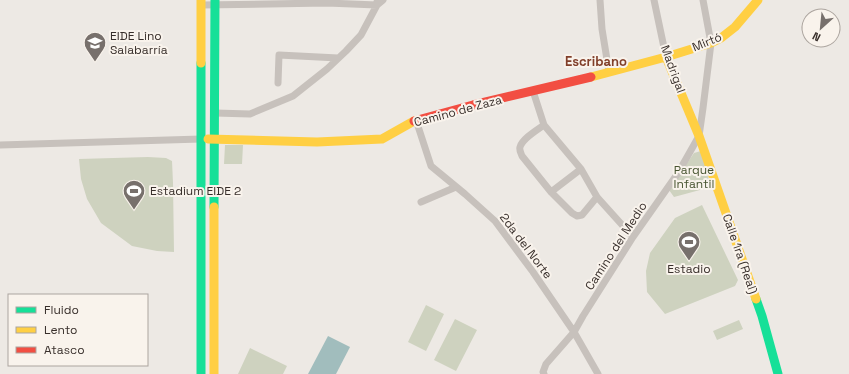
<svg xmlns="http://www.w3.org/2000/svg" width="849" height="374" font-family="'Space Grotesk',sans-serif">
  <rect width="100%" height="100%" fill="#ede9e4"/>
  <path fill="#ced2bf" d="M225 145H243L242 164H224Z
    M701 151 711 187 674 197 669 190 694 153Z
    M148 157 166 158 172 161 173 183 174 252 157 251 132 246 101 223 87 199 81 179 79 159Z
    M702 205 738 280 735 286 665 314 647 292 646 271 650 253 675 218Z
    M426 305 444 314 426 351 408 342Z
    M455 319 477 330 456 371 434 360Z
    M739 320 743 329 717 340 713 331Z
    M250 348 287 366 283 374H238Z"/>
  <path fill="#a1bdbd" d="M328 336 350 347 336 374H308Z"/>
  <g fill="none" stroke-linecap="round" stroke-linejoin="round">
    <path stroke="#c7c1bc" stroke-width="7" d="M600 0 602 29 609 72
      M654 0 666 57
      M201 5 327 3 377 5V2
      M278 83 279 55 338 58
      M533 91 544 125 581 169 597 197 633 237
      M215 113 250 114 293 96 327 69 346 51 361 35 377 5 383 0
      M416 120 431 166 465 194 495 221 533 272 574 332 598 374
      M544 125C537 130 522 139 520 147 519 150 521 153 522 156L551 192 572 213 577 216 582 215 597 197
      M0 145 201 139
      M551 192 581 169
      M421 202 456 187
      M544 374 543 372 546 364 574 332 583 316 633 237 678 173 699 136 703 108 711 43 703 0"/>
    <path stroke="#16e098" stroke-width="9" d="M201 63V374
      M214 207 215 0
      M756 299 762 316 778 374"/>
    <path stroke="#ffcf43" stroke-width="9" d="M201 0V63
      M666 57 699 136 756 299
      M591 77 666 57 711 43 721 38 735 27 758 0
      M208 139 317 142 382 139 414 121
      M214 374V207"/>
    <path stroke="#f24e42" stroke-width="9" d="M414 121 473 105 591 77"/>
  </g>
  <defs>
    <g id="school-pin" transform="scale(1.15)"><path d="M0 17L-7.5 6A9.5 9.5 0 1 1 7.5 6Z" fill="#77706c" stroke="#f9f3ec"/><path d="M0-5L7-2L0 1L-7-2ZM-4 1L0 2.5L4 1V4Q0 6-4 4Z" fill="#fff"/></g>
    <g id="stadium-pin" transform="scale(1.15)"><path d="M0 17L-7.5 6A9.5 9.5 0 1 1 7.5 6Z" fill="#77706c" stroke="#f9f3ec"/><path d="M0-5a6.5 5 0 1 0 0 10a6.5 5 0 1 0 0-10ZM-3.5-1.8h7v3.6h-7Z" fill="#fff"/></g>
  </defs>
  <g fill-rule="evenodd">
    <use href="#school-pin" x="95" y="43"/>
    <use href="#stadium-pin" x="134" y="191"/>
    <use href="#stadium-pin" x="689" y="242"/>
  </g>
  <g text-anchor="middle" dominant-baseline="central" stroke-width="4" stroke-linejoin="round" paint-order="stroke">
    <g font-size="12" fill="#382f2b" stroke="#f9f3ec" text-anchor="start">
      <text x="110" y="36">EIDE Lino<tspan x="110" dy="14">Salabarría</tspan></text>
      <text x="150" y="191">Estadium EIDE 2</text>
      <text x="689" y="269" text-anchor="middle">Estadio</text>
    </g>
    <g font-size="12" fill="#382f2b" stroke="#f9f3ec">
      <text transform="translate(707 42) rotate(-22)">Mirtó</text>
      <text transform="translate(673 69) rotate(70)">Madrigal</text>
      <text transform="translate(458 111) rotate(-15)">Camino de Zaza</text>
      <text transform="translate(526 246) rotate(53)">2da del Norte</text>
      <text transform="translate(616 246) rotate(-57)">Camino del Medio</text>
      <text transform="translate(740 254) rotate(71)">Calle 1ra (Real)</text>
    </g>
    <g font-size="12" fill="#475430" stroke="#f9f3ec">
      <text x="694" y="170">Parque<tspan x="694" dy="14">Infantil</tspan></text>
    </g>
    <g font-size="13" font-weight="bold" fill="#813f2a" stroke="#f9f3ec">
      <text x="596" y="61">Escribano</text>
    </g>
  </g>
  <rect x="8" y="294" width="140" height="72" fill="#f9f3ec" stroke="#aca59f"/>
  <rect x="16" y="307" width="20" height="6" fill="#16e098" stroke="#aca59f"/>
  <text x="44" y="314" font-size="12" fill="#382f2b">Fluido</text>
  <rect x="16" y="327" width="20" height="6" fill="#ffcf43" stroke="#aca59f"/>
  <text x="44" y="334" font-size="12" fill="#382f2b">Lento</text>
  <rect x="16" y="347" width="20" height="6" fill="#f24e42" stroke="#aca59f"/>
  <text x="44" y="354" font-size="12" fill="#382f2b">Atasco</text>
  <g transform="translate(821 28) rotate(207)"><circle r="19" fill="#f9f3ec" stroke="#aca59f"/>
  <path d="M0-3L7 15L0 10L-7 15Z" fill="#77706c"/>
  <text y="-6" font-size="11" font-weight="bold" text-anchor="middle" fill="#382f2b">N</text>
  </g>
</svg>
